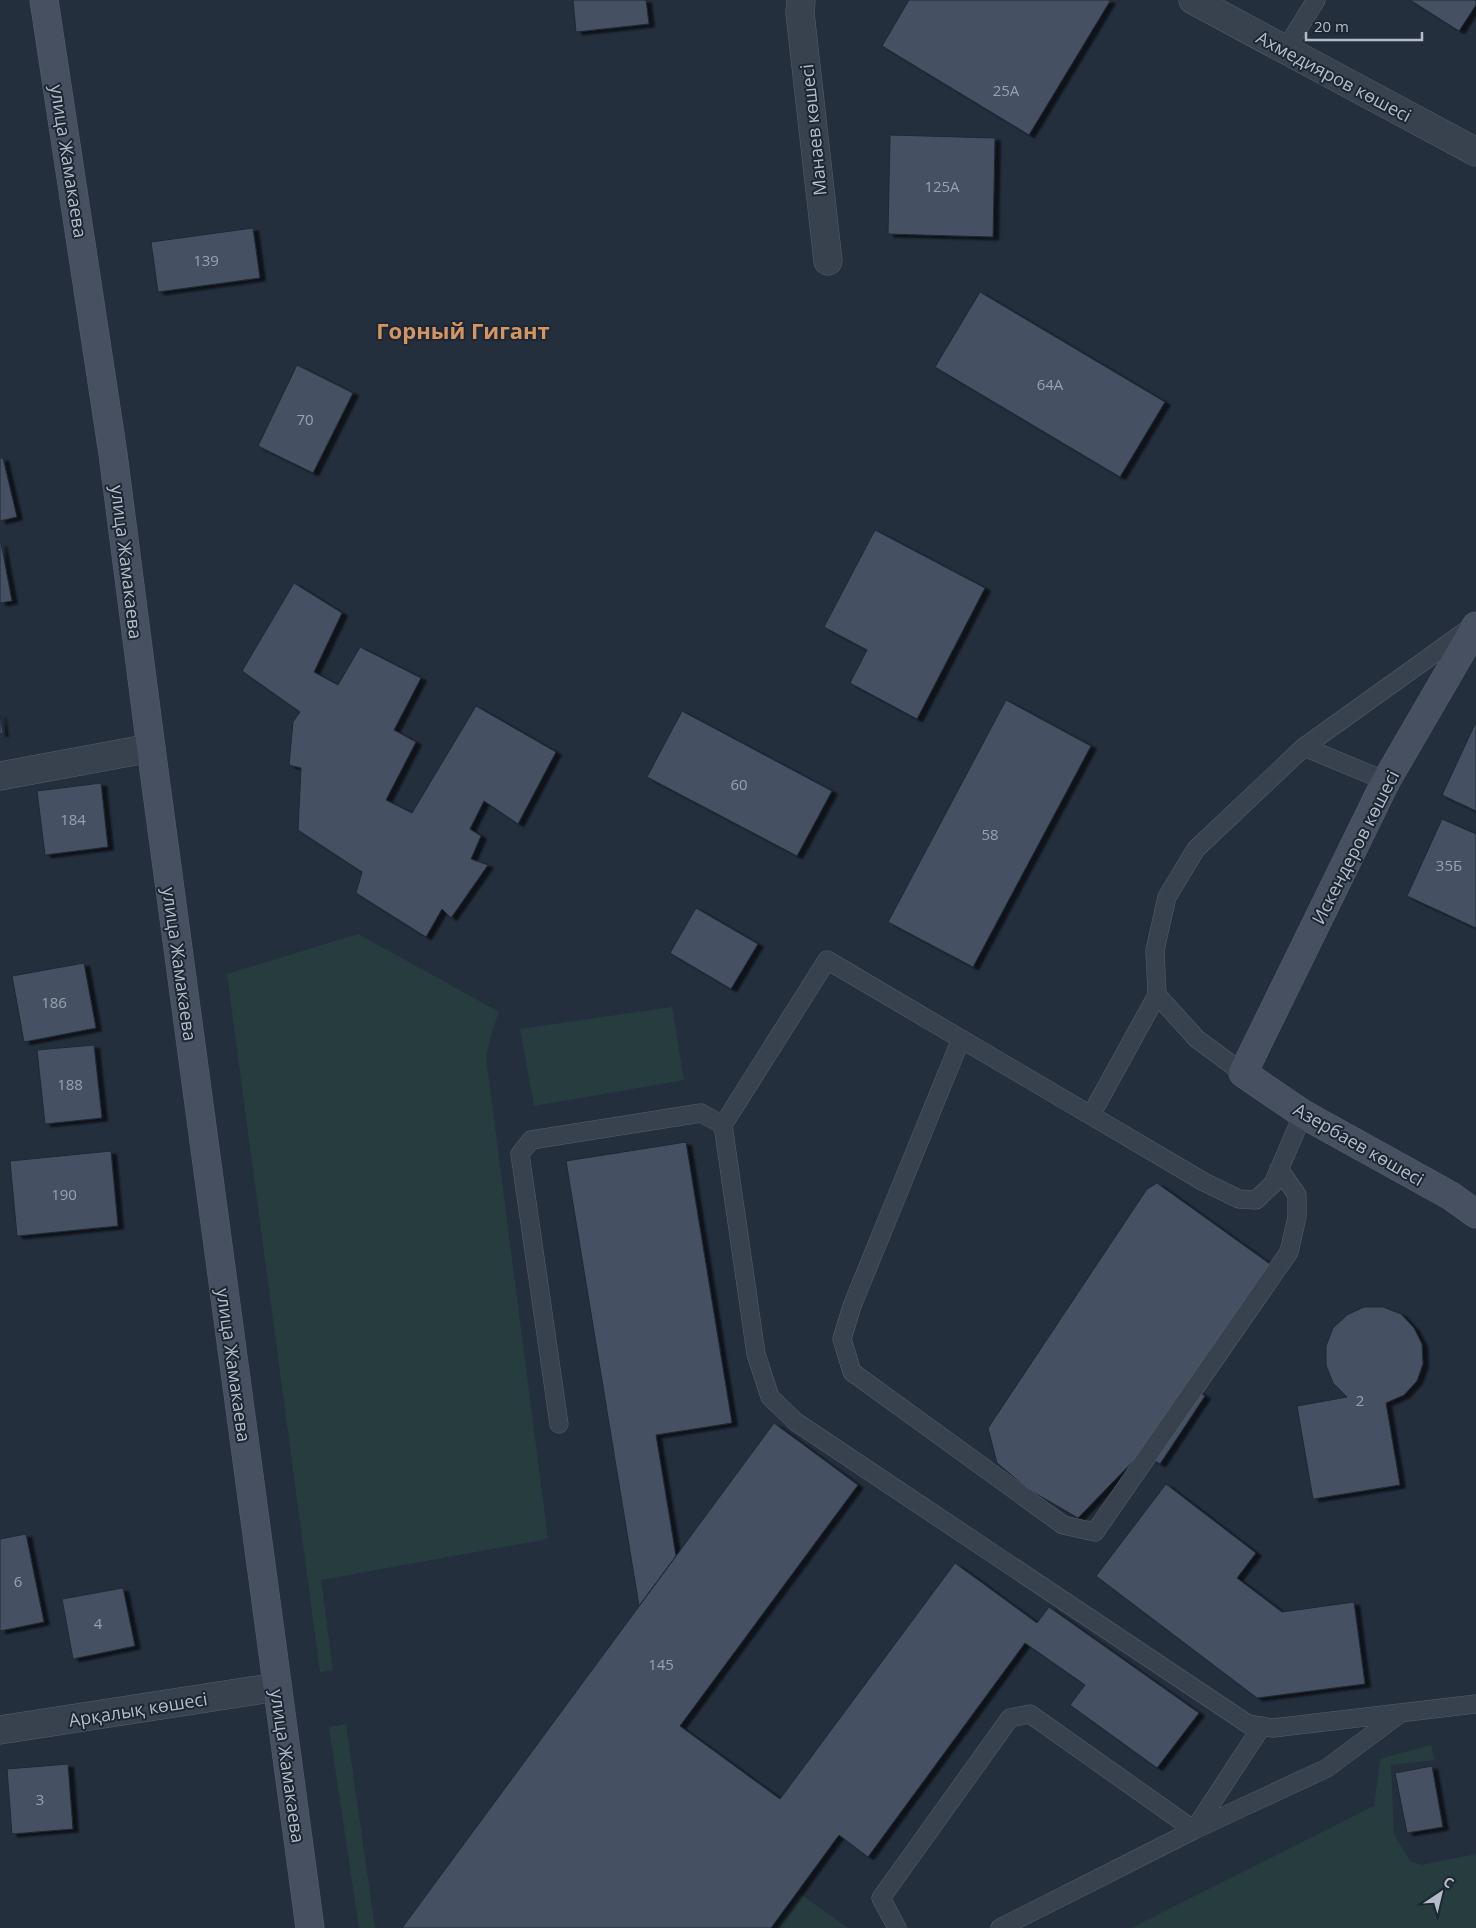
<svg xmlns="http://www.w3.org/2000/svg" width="1476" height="1928" font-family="'Open Sans',sans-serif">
  <defs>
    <filter id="shadow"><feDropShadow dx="5.5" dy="3" stdDeviation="1" flood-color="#0009"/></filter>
  </defs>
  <rect width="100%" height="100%" fill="#242f3e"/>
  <path fill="#263c3f" d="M358 934 499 1012 491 1035 486 1057 548 1539 321 1580 333 1670 320 1672 227 974Z
    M672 1007 684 1080 534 1106 520 1029Z
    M346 1724 375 1928H359L329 1727Z
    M1431 1745 1434 1760 1391 1765 1394 1834 1410 1861 1421 1865 1476 1854V1928H1131L1374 1806 1380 1760 1386 1757Z
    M800 1894 848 1928H774Z"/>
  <path fill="#455162" stroke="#1f2835" filter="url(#shadow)" d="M573 0H646L649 24 576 32Z
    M909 0H1109L1110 1 1029 135 882 46Z
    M1410 0H1476V5L1459 31Z
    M890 135 995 138 993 237 888 234Z
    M253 228 260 278 158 292 151 242Z
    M980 292 1165 402 1120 477 935 367Z
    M297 365 353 393 313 473 258 446Z
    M0 458H3L17 517 0 521Z
    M875 530 985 588 917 719 850 683 867 650 824 627Z
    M1 543 12 601 0 603V544Z
    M294 583 342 613 314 672 338 685 360 647 421 678 394 730 416 742 386 800 412 813 476 706 556 752 518 824 484 801 470 829 481 836 471 859 488 865 451 918 442 909 426 937 356 893 362 872 298 830 301 768 289 765 293 722 300 712 242 671Z
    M1006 700 1091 746 973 967 888 922Z
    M682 711 832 791 797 856 647 777Z
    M0 714 3 733 0 734Z
    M1476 722V811L1442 795Z
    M101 783 108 847 45 855 37 791Z
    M1442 819 1476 834V928L1407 896Z
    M696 908 758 944 731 989 670 953Z
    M84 963 96 1028 24 1042 12 976Z
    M94 1045 102 1118 45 1124 37 1050Z
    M686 1142 732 1423 656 1435 676 1556 639 1606 566 1161Z
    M111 1151 118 1226 17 1236 10 1161Z
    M1157 1183 1270 1264 1144 1450 1078 1518 1028 1489 997 1463 988 1428 1147 1189Z
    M1364 1307H1383L1401 1314 1414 1328 1422 1344 1423 1364 1417 1381 1404 1395 1386 1403 1400 1485 1313 1499 1297 1406 1347 1397 1333 1383 1326 1365V1346L1333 1328 1347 1315Z
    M1189 1384 1205 1396 1160 1464 1142 1453Z
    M774 1423 858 1485 680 1726 780 1799 955 1563 1037 1623 1049 1607 1199 1713 1157 1768 1070 1705 1085 1685 1025 1643 868 1857 839 1835 771 1928H402Z
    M1166 1484 1256 1553 1237 1578 1282 1612 1354 1602 1365 1684 1257 1698 1096 1576Z
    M26 1534 44 1622 0 1631V1539Z
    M123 1588 135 1646 73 1659 62 1599Z
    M68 1764 73 1829 12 1834 7 1769Z
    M1432 1766 1443 1827 1407 1833 1395 1773Z"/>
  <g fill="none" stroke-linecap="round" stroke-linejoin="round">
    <g stroke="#565f6c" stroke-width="19">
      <path id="lane" d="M1285 50 1316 0
        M1304 747 1470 628
        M961 1039 852 1306 842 1339 852 1372 1063 1525 1095 1532 1289 1252 1297 1217V1195L1279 1169
        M1243 1073 1197 1039 1157 995 1155 950 1167 897 1196 849 1304 747 1386 781
        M1091 1115 1157 995
        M723 1125 827 960 1204 1182 1239 1199 1256 1200 1273 1184 1303 1114
        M559 1424 520 1154 531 1140 701 1113 723 1125 756 1354 770 1397 796 1422 1248 1724 1273 1728 1476 1704
        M897 1928 881 1898 1010 1718 1030 1714 1194 1830 1262 1726
        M1000 1928 1194 1830 1327 1768 1401 1713"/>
    </g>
    <g stroke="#565f6c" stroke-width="29">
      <path id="street" d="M801 0 800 13 828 261
        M1193 0 1476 152
        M0 776 151 748
        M0 1730 277 1687"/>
    </g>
    <g stroke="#565f6c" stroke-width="29">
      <path id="secondary" d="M44 0 113 454 151 748 310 1928
        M1476 626 1386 781 1243 1073 1303 1114 1451 1196 1476 1214"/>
    </g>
    <use href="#lane" stroke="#38414e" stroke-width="18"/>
    <use href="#street" stroke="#38414e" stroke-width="28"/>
    <use href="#secondary" stroke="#465061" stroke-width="28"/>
  </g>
  <g text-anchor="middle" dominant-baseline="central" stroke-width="4" stroke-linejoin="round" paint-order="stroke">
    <g font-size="15" fill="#98a1af">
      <text x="1006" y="90">25А</text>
      <text x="942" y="186">125А</text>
      <text x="206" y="260">139</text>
      <text x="1050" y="384">64А</text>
      <text x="305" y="419">70</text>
      <text x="739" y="784">60</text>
      <text x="73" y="819">184</text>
      <text x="990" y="834">58</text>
      <text x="1449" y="865">35Б</text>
      <text x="54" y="1002">186</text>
      <text x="70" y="1084">188</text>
      <text x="64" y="1194">190</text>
      <text x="1360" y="1400">2</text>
      <text x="18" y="1581">6</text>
      <text x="98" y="1623">4</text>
      <text x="661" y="1664">145</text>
      <text x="40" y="1799">3</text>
    </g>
    <g font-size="18" fill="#b4bcc9" stroke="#1d2633">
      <text transform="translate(1334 76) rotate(28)">Ахмедияров көшесі</text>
      <text transform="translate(813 130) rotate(-96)">Манаев көшесі</text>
      <text transform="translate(69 161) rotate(81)">улица Жамакаева</text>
      <text transform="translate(127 562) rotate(83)">улица Жамакаева</text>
      <text transform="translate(1355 847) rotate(-63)">Искендеров көшесі</text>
      <text transform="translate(180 964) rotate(82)">улица Жамакаева</text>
      <text transform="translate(1359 1144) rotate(30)">Азербаев көшесі</text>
      <text transform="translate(234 1365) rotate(82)">улица Жамакаева</text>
      <text transform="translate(138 1709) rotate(-9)">Арқалық көшесі</text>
      <text transform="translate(288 1766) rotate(82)">улица Жамакаева</text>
    </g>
    <g font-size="22" font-weight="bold" fill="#d59563" stroke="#1d2633">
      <text x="463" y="330">Горный Гигант</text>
    </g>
  </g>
  <g transform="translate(1441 1893) rotate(35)" stroke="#1d2633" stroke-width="4" paint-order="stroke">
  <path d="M0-4L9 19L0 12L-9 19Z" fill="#b4bcc9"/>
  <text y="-8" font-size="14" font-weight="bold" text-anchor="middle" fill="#b4bcc9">С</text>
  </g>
  <path d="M1306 32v8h116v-8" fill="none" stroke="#b4bcc9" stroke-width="2.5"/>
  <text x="1314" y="32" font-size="15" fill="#b4bcc9" stroke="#1d2633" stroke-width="4" paint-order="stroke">20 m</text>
</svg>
